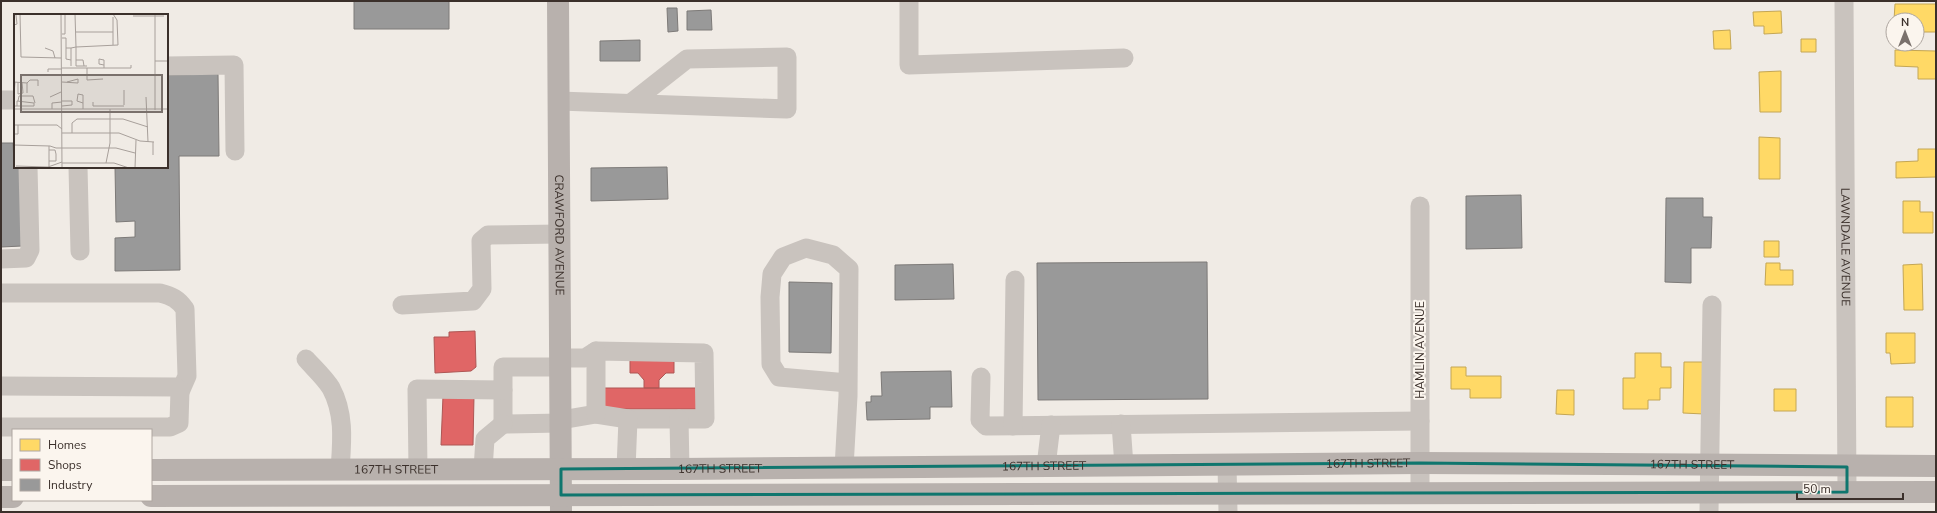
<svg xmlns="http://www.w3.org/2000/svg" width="1937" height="513" font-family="'Nunito Sans',sans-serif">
  <rect width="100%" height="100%" fill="#f0ebe5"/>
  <path fill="#ffd966" stroke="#c4a654" d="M1895 4H1936V32H1919V21L1917 20H1894Z
    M1781 11 1782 33 1764 34V26H1754L1753 12Z
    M1730 30 1731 49H1714L1713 31Z
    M1801 39H1816V52H1801Z
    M1895 50 1936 51V79H1918V67L1895 66Z
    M1781 71V112H1760L1759 72Z
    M1759 137 1780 138V179H1759Z
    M1918 149H1936V177L1896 178V162L1918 161Z
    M1903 201H1920V212H1933V233H1903Z
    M1764 241H1779V257H1764Z
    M1766 263H1780V270H1793V285H1765Z
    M1922 264 1923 310H1904L1903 265Z
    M1886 333H1915V363L1891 364 1890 353H1886Z
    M1635 353H1661V367H1671V388H1660V400H1648V409H1623V378H1635Z
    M1684 362H1705L1704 414 1683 413Z
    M1451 367H1466V376H1501V398H1470V389H1451Z
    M1774 389H1796V411H1774Z
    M1557 390H1574V415L1556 414Z
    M1886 397H1913V427H1886Z"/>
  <path fill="#e06666" stroke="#ae5654" d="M475 331 476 367 471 371 435 373 434 337H449V332Z
    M630 360H674V373H666L659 380V388H644V380L638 373H630Z
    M603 388H700L701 409H604Z
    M443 396H474L473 445H441Z"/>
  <path fill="#999" stroke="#7d7a78" d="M354 1H449V29H354Z
    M667 8H677L678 31 668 32Z
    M711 10 712 30H687V11Z
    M640 40V61H600V41Z
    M218 74 219 156H179L180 270 115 271V238L135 237V221L116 222 115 167H167V75Z
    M1 143H13L14 164 15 167H22V246L1 247Z
    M667 167 668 199 591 201V168Z
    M1521 195 1522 248 1466 249V196Z
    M1666 198H1703V217H1712L1711 248H1691V283L1665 282Z
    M1207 262 1208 399 1038 400 1037 263Z
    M953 264 954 299 895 300V265Z
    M789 282 832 283 831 353 789 352Z
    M951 371 952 407H930V419L867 420 866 402H871V396H882L881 372Z"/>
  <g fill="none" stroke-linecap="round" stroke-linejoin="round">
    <g stroke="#c9c3be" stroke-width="19">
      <path d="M909 1V65L1124 58"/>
      <path id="s1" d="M1844 1 1847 492"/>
      <path d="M167 66 234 65 235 151"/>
      <path d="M1 100H15"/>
      <path d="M559 101 787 109V57L687 59 631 103"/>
      <path d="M78 167 80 251"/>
      <path d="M1 259 26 258 30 250 28 167"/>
      <path d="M1 293H160C172 296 178 299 185 309L187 376 180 392"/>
      <path d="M402 305 473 301 482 289 481 241 488 235 559 234"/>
      <path d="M560 358H585L596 351 704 353 705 419H628L596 414 561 420"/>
      <path d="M306 359C314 368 325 378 331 388 345 414 342 442 340 470"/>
      <path d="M981 377 980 420 986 426 1420 421"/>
      <path d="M1 386 176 387 180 390 179 423 170 427H1"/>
      <path d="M503 390V424L561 423"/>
      <path d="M596 414V351"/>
      <path d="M679 419 680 469"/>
      <path d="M1121 424 1124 466"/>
      <path d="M1013 426 1015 280"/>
      <path d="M1227 465 1228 512"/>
      <path d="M1046 466 1051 425"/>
      <path d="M844 468 848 396 849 269 833 255 806 248 783 257 772 274 770 297 771 364 779 377 848 383"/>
      <path d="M483 469 485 439 503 424"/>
      <path d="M626 469 628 419"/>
      <path d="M418 470 417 389 503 390V367H560"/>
      <path d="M1420 493V206"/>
      <path d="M1709 512 1712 305"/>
    </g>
    <g stroke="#b8b1ad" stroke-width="22">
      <path id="s2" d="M558 1 561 512"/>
      <path d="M1 470H13"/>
      <path id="s3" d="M151 470 680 469 1420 463 1936 466"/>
      <path d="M151 496 1936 492"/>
      <path d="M1 497H13"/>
    </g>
  </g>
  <path fill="none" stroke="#0f766e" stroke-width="3" stroke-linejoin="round" d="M1420 463 1847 467V492L561 495V469Z"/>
  <g text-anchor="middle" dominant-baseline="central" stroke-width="4" stroke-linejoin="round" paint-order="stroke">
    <g font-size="12" fill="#3b302b" stroke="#fbf5ee">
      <text stroke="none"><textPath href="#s2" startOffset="234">CRAWFORD AVENUE</textPath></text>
      <text stroke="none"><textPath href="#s1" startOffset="246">LAWNDALE AVENUE</textPath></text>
      <text transform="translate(1420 350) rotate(-90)">HAMLIN AVENUE</text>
      <text stroke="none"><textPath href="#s3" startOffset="1217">167TH STREET</textPath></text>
      <text stroke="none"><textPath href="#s3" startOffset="1541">167TH STREET</textPath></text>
      <text stroke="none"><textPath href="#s3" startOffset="893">167TH STREET</textPath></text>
      <text stroke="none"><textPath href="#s3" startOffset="569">167TH STREET</textPath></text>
      <text stroke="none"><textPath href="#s3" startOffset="245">167TH STREET</textPath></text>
    </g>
  </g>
  <g transform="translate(14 14)">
    <rect width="154" height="154" fill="#f0ebe5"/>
    <path fill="none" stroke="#a8a09b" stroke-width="1" d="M6 0 7 43 47 44M47 0 48 154M61 0 62 33 104 31 103 6 99 0M141 0V96M119 2H150M99 3V31M0 11 3 10 2 1M62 18H99M48 20H51V0M48 24H52V45L57 46M31 34 39 37 41 44M52 34H57V52M57 34 62 33V52H73M62 46H69L70 52M141 47H154M48 54H117V51M73 54V66L89 65M90 54V46L85 45V50L90 51M34 58V55H48M0 68 13 69V79M4 68V80L9 79 8 68M48 68 64 69V65L53 68M13 69 16 66H24V72M0 80 1 68M36 83 47 78M132 83 134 128M4 87 5 82H19L21 89M48 87H58V91L48 92M79 88V92H110M110 91V76M0 92H20V89L3 87V92M0 95H154M38 95V89L48 88M69 95V81L64 80 63 87 69 89M0 111H43L48 115M48 119H105L126 127 140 128M58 119V109L63 105H109L134 113M0 120H4V111M0 131 36 132 42 134H102L121 139M35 132V153M35 136H41L42 140V147H35M139 141V128M48 149H100L115 154H127M92 149 96 129V95M2 152 34 153 48 148M121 154 122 126"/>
    <path fill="#7a716c" fill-opacity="0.15" stroke="#7a716c" stroke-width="2" d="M7 61H148V98H7Z"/>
    <rect width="154" height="154" fill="none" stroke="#3b302b" stroke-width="2"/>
  </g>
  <rect width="1937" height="513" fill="none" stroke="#3b302b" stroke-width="4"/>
  <rect x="12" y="429" width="140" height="72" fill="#fbf5ee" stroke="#aea6a0"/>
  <rect x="20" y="439" width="20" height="12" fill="#ffd966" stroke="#aea6a0"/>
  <text x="48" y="449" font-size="12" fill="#3b302b">Homes</text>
  <rect x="20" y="459" width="20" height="12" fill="#e06666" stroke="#aea6a0"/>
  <text x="48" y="469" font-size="12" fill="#3b302b">Shops</text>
  <rect x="20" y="479" width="20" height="12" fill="#999999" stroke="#aea6a0"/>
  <text x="48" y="489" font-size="12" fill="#3b302b">Industry</text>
  <g transform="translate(1905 32)"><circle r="19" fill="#fbf5ee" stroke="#aea6a0"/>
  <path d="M0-3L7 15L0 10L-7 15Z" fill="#7a716c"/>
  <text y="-6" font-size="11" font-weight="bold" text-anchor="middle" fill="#3b302b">N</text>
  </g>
  <path d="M1797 493v6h106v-6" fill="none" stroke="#3b302b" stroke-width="2"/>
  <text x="1803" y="493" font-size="12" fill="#3b302b" stroke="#fbf5ee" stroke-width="3" paint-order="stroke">50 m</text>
</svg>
